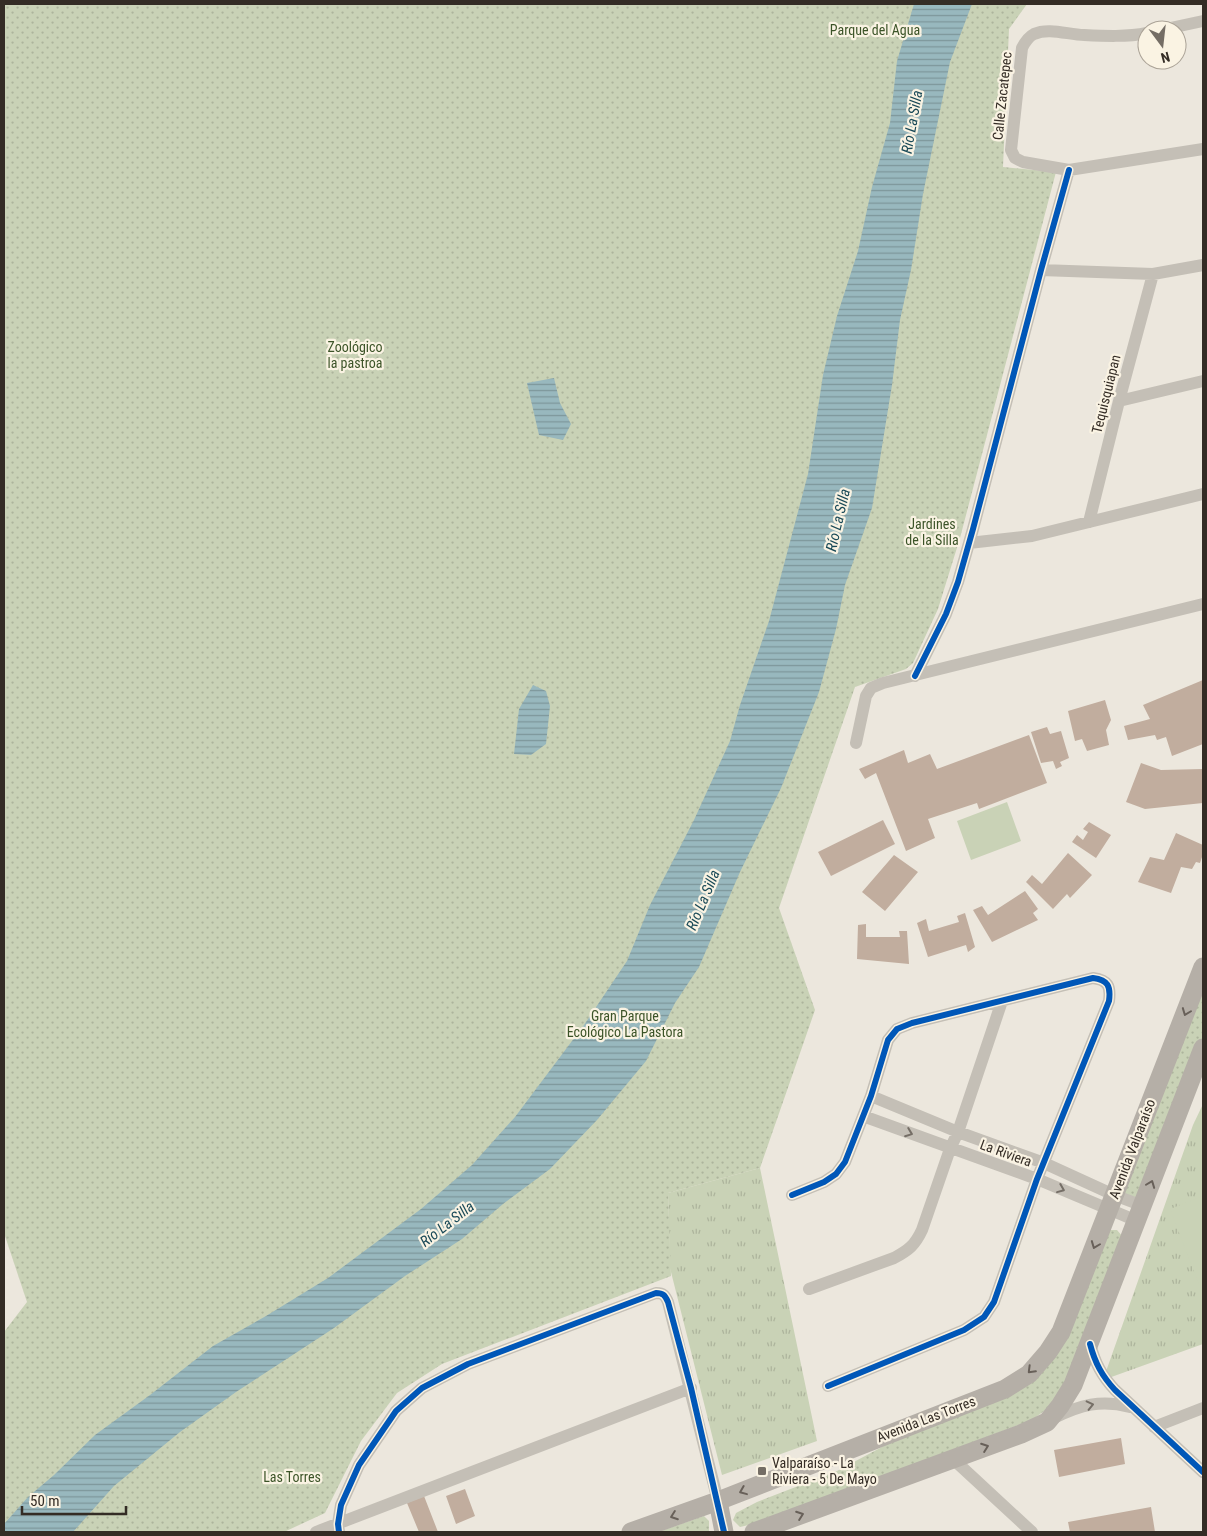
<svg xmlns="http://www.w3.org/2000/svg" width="1207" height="1536" font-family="'Roboto Condensed',sans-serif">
  <defs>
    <pattern id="grass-tufts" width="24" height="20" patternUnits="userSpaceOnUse" patternTransform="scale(1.25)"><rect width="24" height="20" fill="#c9d2b6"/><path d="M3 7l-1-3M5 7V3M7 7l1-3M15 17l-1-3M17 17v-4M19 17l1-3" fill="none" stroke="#adb49c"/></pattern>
    <pattern id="park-dots" width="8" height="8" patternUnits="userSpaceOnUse" patternTransform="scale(1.25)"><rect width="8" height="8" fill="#c9d2b6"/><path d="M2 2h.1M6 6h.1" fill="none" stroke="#adb49c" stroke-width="1.8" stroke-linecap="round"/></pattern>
    <pattern id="water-rules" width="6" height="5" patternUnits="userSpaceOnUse" patternTransform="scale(1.25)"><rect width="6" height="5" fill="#98b8be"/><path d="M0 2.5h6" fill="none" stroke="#7d969a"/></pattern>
  </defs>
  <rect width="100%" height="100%" fill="#ece7dd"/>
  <path fill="url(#grass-tufts)" d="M1203 1104V1344L1103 1380 1193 1125Z
    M760 1168 817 1441 722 1475 670 1268 668 1193Z"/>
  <path fill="url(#park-dots)" d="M4 4H1027L1009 29 1003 167 1056 172 960 538 938 609 913 663 906 669 855 687 779 908 815 1010 760 1168 668 1193 671 1276 442 1364 397 1393 361 1441 325 1513 284 1532H4V1332L27 1302 4 1233Z
    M1203 981V1037L1138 1199 1122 1198Z
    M1107 1230H1117L1123 1237 1074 1365 1052 1405 1032 1420 757 1523 740 1527 733 1520 736 1513 757 1502 837 1471 895 1440 1031 1378Z
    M704 1516 709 1521V1532H658Z"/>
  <path fill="#c9d2b6" d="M1007 802 1021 841 971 860 957 821Z
    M1203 1196V1295L1170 1209Z"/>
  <path fill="url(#water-rules)" d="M914 4H972L950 62 923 194 911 270 900 320 892 385 872 508 845 585 836 629 819 692 781 788 740 872 699 967 675 1003 646 1061 597 1120 550 1169 503 1204 462 1239 405 1276 334 1328 236 1392 180 1432 114 1486 73 1532H4V1524L28 1497 54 1475 95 1435 150 1395 213 1346 266 1316 328 1278 421 1209 472 1165 515 1117 584 1025 627 961 650 905 694 820 730 741 740 705 769 621 808 474 823 375 837 316 858 251 872 187 890 123 897 61Z
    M554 378 560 403 571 424 563 440 539 435 527 383Z
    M533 685 546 691 550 706 546 744 531 755 514 754 519 709Z"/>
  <path fill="#c1ad9e" d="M1203 680V744L1172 756 1166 737 1157 740 1155 735 1128 740 1124 726 1150 719 1143 705Z
    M1105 700 1111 720 1106 730 1109 745 1087 751 1082 739 1075 741 1068 711Z
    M1047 727 1050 734 1061 731 1069 758 1060 762 1062 766 1056 769 1053 761 1041 763 1031 732Z
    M1029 735 1047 783 979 809 977 803 928 819 935 838 906 851 876 773 865 779 859 769 904 750 908 763 930 754 937 769Z
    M1141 763 1161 770 1203 769V803L1145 809 1126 802Z
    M883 820 895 844 831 876 818 852Z
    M1089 822 1111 835 1096 858 1072 842 1077 835 1083 840 1088 832 1083 829Z
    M1176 833 1203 845V854L1200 863 1196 862 1192 869 1181 867 1171 893 1138 882 1150 857 1164 860Z
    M1068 853 1092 875 1070 898 1067 894 1053 909 1026 882 1032 875 1042 884Z
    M894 855 918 872 885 911 862 892Z
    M1025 891 1038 909 1033 913 1038 920 992 942 973 910 982 906 988 915Z
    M965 913 975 947 968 952 966 945 928 957 917 923 926 919 929 931 959 922 957 916Z
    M866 924V937H900L899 931H907L909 964 857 959 858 925Z
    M1121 1438 1125 1464 1059 1477 1054 1450Z
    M465 1489 475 1516 456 1524 446 1496Z
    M424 1496 438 1532H419L407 1503Z
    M1151 1507 1155 1532H1070L1068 1522Z"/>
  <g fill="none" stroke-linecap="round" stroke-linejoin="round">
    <path stroke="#c4bfb6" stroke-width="12" d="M1161 30 1203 21
      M1147 33C1127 37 1105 36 1084 35 1069 35 1049 27 1034 34 1028 37 1025 42 1022 48L1011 150 1015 158 1023 162 1069 170 1203 149
      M1041 270 1153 274 1203 265
      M1119 401 1203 381
      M1089 522 1119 401 1153 274
      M969 543 1032 536 1203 494
      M915 676 946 614 958 582 973 529 1041 270 1069 170
      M856 743 866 696 871 688 883 683 1203 604
      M871 1096 958 1132 1044 1163 1114 1195 1143 1206
      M863 1116 1037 1179 1137 1221
      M792 1195 824 1182 836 1174 845 1162 871 1096 888 1040 897 1029 912 1023 1093 978C1108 980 1111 986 1109 1001L1037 1179 994 1302 984 1317 964 1330 828 1386
      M809 1289 894 1258C909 1250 915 1245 922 1230L950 1149 958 1132 1002 1001
      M1090 1344C1095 1363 1102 1376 1115 1390L1203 1472
      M1054 1418C1080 1405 1101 1399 1130 1407
      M1154 1427 1203 1408
      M953 1459 1032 1532
      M316 1532 691 1388
      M339 1532 338 1524 341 1505 359 1465 396 1411 422 1388 468 1364 656 1293C663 1293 665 1295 668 1302L718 1501"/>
    <path stroke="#b5afa7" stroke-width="19" d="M718 1501 724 1532
      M631 1532 718 1501 1005 1389 1029 1374 1048 1352 1061 1332 1203 967
      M754 1532 1021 1434 1047 1422 1060 1406 1073 1385 1203 1048"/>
    <g stroke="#faf3e3" stroke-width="9">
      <path id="cycleway" d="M915 676 946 614 958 582 973 529 1041 270 1069 170
        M792 1195 824 1182 836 1174 845 1162 871 1096 888 1040 897 1029 912 1023 1093 978C1108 980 1111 986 1109 1001L1037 1179 994 1302 984 1317 964 1330 828 1386
        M1090 1344C1095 1363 1102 1376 1115 1390L1203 1472
        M339 1532 338 1524 341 1505 359 1465 396 1411 422 1388 468 1364 656 1293C663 1293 665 1295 668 1302L691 1388 724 1532"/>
    </g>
    <use href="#cycleway" stroke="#0057b8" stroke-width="6"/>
  </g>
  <defs><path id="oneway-chevron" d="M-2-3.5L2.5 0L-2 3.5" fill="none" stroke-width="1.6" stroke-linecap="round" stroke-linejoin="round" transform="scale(1.25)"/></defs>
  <g stroke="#686059">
    <use href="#oneway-chevron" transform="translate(1186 1012) rotate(111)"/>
    <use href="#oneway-chevron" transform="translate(1151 1184) rotate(-69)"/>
    <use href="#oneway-chevron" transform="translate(1095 1245) rotate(111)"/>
    <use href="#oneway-chevron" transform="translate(1031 1370) rotate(135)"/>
    <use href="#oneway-chevron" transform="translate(985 1447) rotate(-20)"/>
    <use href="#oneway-chevron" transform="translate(743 1491) rotate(158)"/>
    <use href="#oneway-chevron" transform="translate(800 1515) rotate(-20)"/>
    <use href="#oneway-chevron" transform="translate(674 1516) rotate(160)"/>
  </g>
  <g stroke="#756e66">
    <use href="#oneway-chevron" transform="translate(909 1133) rotate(21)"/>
    <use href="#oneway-chevron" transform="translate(1061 1189) rotate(22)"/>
    <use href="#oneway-chevron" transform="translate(1090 1405) rotate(-13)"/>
  </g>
  <rect fill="#746d65" stroke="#faf3e3" stroke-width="2" x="757" y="1466" width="10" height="10" rx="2.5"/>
  <g text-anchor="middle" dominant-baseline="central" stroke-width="4.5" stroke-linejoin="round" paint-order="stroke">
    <g font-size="14" fill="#3c5428" stroke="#faf3e3">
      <text x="875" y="30">Parque del Agua</text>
      <text x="355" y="347">Zoológico<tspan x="355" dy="16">la pastroa</tspan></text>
      <text x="932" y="524">Jardines<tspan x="932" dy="16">de la Silla</tspan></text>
      <text x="625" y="1016">Gran Parque<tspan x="625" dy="16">Ecológico La Pastora</tspan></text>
      <text x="292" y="1477">Las Torres</text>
    </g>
    <g font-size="14" fill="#342c25" stroke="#faf3e3">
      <text transform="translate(1002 96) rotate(-84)">Calle Zacatepec</text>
      <text transform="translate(1106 394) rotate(-76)">Tequisquiapan</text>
      <text transform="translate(1132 1149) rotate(-69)">Avenida Valparaíso</text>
      <text transform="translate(1006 1153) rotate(20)">La Riviera</text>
      <text transform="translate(926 1419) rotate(-21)">Avenida Las Torres</text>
    </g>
    <g font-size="14" fill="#342c25" stroke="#faf3e3" text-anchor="start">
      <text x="772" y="1463">Valparaíso - La<tspan x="772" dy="16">Riviera - 5 De Mayo</tspan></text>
    </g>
    <g font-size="15" font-style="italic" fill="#194957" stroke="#faf3e3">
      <text transform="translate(912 122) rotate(-80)">Río La Silla</text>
      <text transform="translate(838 520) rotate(-77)">Río La Silla</text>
      <text transform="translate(703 900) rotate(-67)">Río La Silla</text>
      <text transform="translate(447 1224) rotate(-38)">Río La Silla</text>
    </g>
  </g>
  <rect width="1207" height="1536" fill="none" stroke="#342c25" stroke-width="10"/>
  <g transform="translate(1162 45) rotate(165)"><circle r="24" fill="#faf3e3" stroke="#aba397"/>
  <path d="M0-4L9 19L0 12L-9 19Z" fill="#746d65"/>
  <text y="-8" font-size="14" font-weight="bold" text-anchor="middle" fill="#342c25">N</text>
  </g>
  <path d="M22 1506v8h104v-8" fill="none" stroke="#342c25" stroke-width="2.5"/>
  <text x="30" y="1506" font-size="15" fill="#342c25" stroke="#faf3e3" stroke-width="4" paint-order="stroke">50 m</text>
</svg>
